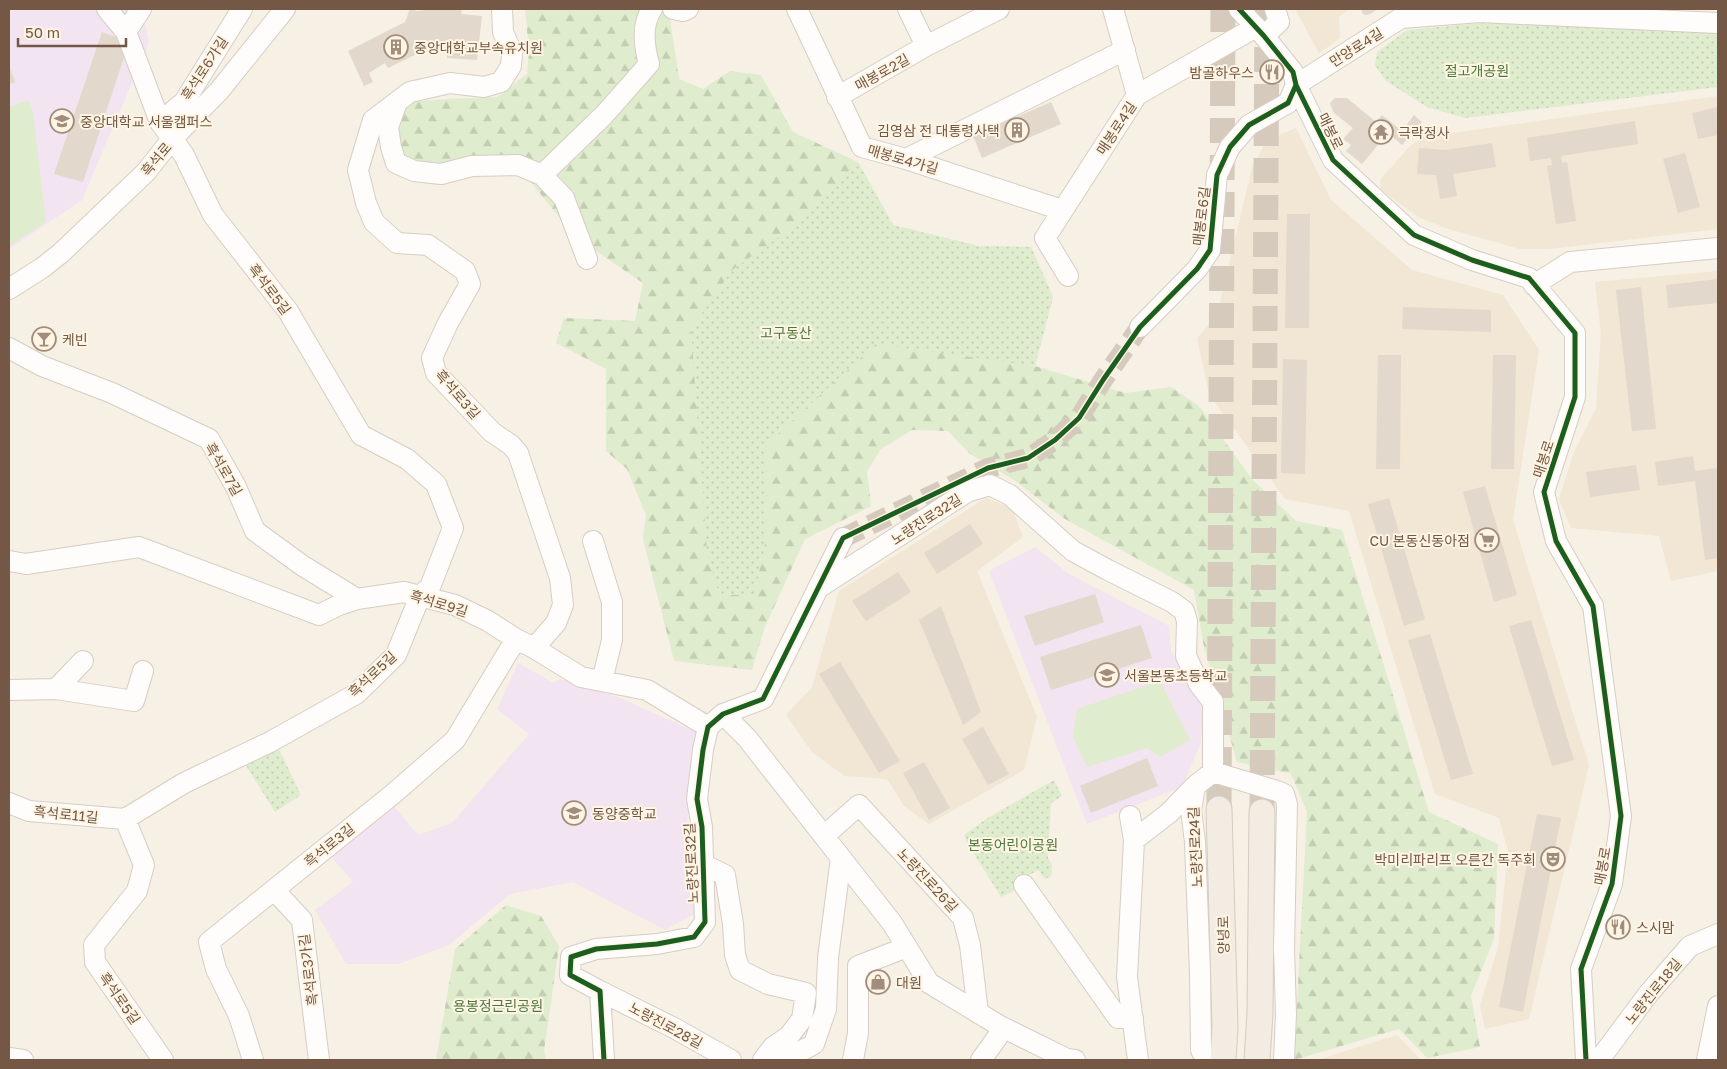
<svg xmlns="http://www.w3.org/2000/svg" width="1727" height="1069" font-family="'Golos Text','Noto Sans KR',sans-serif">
  <defs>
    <pattern id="forest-firs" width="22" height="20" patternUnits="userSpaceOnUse" patternTransform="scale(1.25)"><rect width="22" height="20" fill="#dfedce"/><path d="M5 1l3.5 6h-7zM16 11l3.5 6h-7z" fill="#c3cdb2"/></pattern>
    <pattern id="park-dots" width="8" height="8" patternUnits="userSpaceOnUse" patternTransform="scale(1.25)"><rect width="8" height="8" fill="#dfedce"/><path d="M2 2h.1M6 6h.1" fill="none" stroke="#c3cdb2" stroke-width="1.8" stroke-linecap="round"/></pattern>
  </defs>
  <rect width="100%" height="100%" fill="#f6f0e5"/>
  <path fill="#f2e6d4" d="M1295 9H1350L1339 17 1340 38 1319 53Z
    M1718 96V229L1550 249H1520L1445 228 1418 217 1381 190 1380 180 1409 147 1423 137Z
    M1296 128 1331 200 1412 270 1503 295 1539 350 1513 520 1589 765 1529 1019 1485 1029 1480 1005 1498 948 1508 851 1499 818 1435 794 1349 511 1285 499 1209 394 1197 338 1217 315 1252 168 1267 140Z
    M1718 271V571L1671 581 1659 536 1571 528 1559 499 1574 452 1596 408 1601 333 1595 282Z
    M986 498 1012 508 1023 537 977 571 1037 717 1024 770 929 824 904 806 887 779 845 776 812 752 786 715 812 687 839 591Z
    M1397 1035 1421 1060H1317Z"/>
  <path fill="#f2e4f0" d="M9 9H142L149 42 82 200 9 249Z
    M1035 547 1069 574 1169 626 1171 651 1204 710 1200 745 1182 787 1087 824 989 571Z
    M518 663 553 683 560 679 620 698 696 732 687 822 699 872 694 914 665 930 573 882 510 894 449 945 398 964H346L315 910 353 882 328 853 392 804 418 835 452 823 529 734 497 709Z"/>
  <path fill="#dfedce" d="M28 100 33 113 46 222 9 246V107Z
    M1160 681 1190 740 1160 757 1147 748 1087 767 1073 737 1077 709Z"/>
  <path fill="url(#forest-firs)" d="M525 9H675L669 12 679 79 703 89 730 71 761 75 793 132 858 162 893 225 978 246 1031 247 1053 297 1035 366 1125 393 1171 387 1199 406 1252 479 1296 521 1342 530 1429 812 1498 844 1494 939 1471 996 1480 1047 1427 1058 1399 1029 1294 1060 1307 812 1291 774 1237 762 1204 647 1194 590 1065 519 1014 480 970 454 948 431 912 430 881 449 867 471 871 506 805 539 764 629 752 670 674 661 643 539 646 515 627 469 606 451V369L556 343 564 318 635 321 643 283 574 236 522 171H468L407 159 397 145 399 122 410 102 446 99 497 97 527 74 529 51Z
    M506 905 541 916 559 946 544 1051 546 1060H436L455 949Z"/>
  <path fill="url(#park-dots)" d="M1481 23 1718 29V87L1465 118 1427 107 1386 81 1375 65 1377 52 1407 30Z
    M858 162 893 225 978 246 1031 247 1053 297 1035 366 876 344 766 445V540L754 596 719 594 707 552 691 329 732 270 803 220Z
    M278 747 301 795 275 812 245 764Z
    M1054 780 1062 796 1051 803 1048 858 1052 865 1051 876 1045 879 1038 870 1017 882 1019 888 1001 897 968 844 964 835 989 817Z"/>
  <path fill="#e2d8cc" d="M410 9 417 11 432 9H462L461 14 482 16 477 60 447 58 448 46 438 42 437 50 427 49 388 68 385 63 369 73 373 82 364 86 348 51 405 22Z
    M1362 9H1378L1370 14 1365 15 1362 13Z
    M102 32 129 42 83 182 54 174Z
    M9 66 15 82 9 84Z
    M1335 98H1347L1376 122 1382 115 1402 131 1414 115 1422 122 1402 145 1388 133 1362 164 1346 151 1351 145 1343 139 1353 128 1333 112 1330 103Z
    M1051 102 1061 124 982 158 973 136Z
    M1718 107V135L1698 139 1692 113Z
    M1635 121 1638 144 1561 156 1562 163 1567 162 1576 221 1556 224 1547 166 1552 165 1551 158 1530 161 1527 138Z
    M1492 143 1496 167 1453 174 1457 196 1440 199 1436 175 1417 174 1419 148 1446 150Z
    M1685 153 1700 207 1678 213 1663 159Z
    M1287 214H1310L1309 328H1285Z
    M1718 279V303L1668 308 1666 285Z
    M1641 287 1656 429 1632 431 1616 290Z
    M1403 307 1491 310V332L1402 329Z
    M1378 355H1401L1400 469H1376Z
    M1493 355H1516L1514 469H1491Z
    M1283 359 1307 360 1305 474 1281 473Z
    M1693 456 1695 471 1717 468 1718 558 1705 560 1695 481 1658 486 1655 462Z
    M1636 465 1640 490 1590 497 1586 472Z
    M1485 486 1517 595 1494 602 1463 492Z
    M1389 498 1425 619 1404 626 1368 504Z
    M970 524 983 544 937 574 924 553Z
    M898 572 911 592 866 621 852 601Z
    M1095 594 1104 622 1035 646 1024 616Z
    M941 606 981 712 963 725 919 620Z
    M1531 620 1574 760 1552 766 1509 626Z
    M1141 625 1152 658 1051 690 1040 657Z
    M1430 634 1473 774 1451 780 1408 640Z
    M840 662 900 761 879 773 819 674Z
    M983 727 1009 774 988 785 962 739Z
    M1147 758 1158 786 1091 813 1080 786Z
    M924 762 950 808 929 820 903 773Z
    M1537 814 1561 818 1523 1012 1499 1007Z"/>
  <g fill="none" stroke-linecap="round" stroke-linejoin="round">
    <path stroke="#d6cabd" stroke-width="20" stroke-dasharray="20 10" stroke-linecap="butt" d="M843 538 988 468 1028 458 1055 440 1079 418 1103 380 1140 327"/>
    <path stroke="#d6cabd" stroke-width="25" stroke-dasharray="25 12" stroke-linecap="butt" d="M1219 809 1223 9
      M1262 812 1267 9"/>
    <g stroke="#d7cdc3" stroke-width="22">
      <path id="minor" d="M107 9 126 32 160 122 184 155 213 215 288 311 361 435 407 459 436 484 453 528 430 587 420 596 396 655 356 694 270 742 184 783 125 819 144 865 137 891 94 945 95 962 163 1060
        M502 9 503 32 512 53 511 66 501 82 484 87 450 83 410 92 373 120 358 170 366 203 374 222 397 243 428 245 465 271 470 284 448 323 432 358 436 373 492 432 511 445 518 453 560 578 563 605 556 623 534 648
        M673 9 683 11 688 9
        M797 9 862 147 906 159 1062 210
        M908 9 926 46
        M1113 9 1137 95
        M1239 9 1264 36 1293 72 1296 85 1333 160 1414 235 1472 260 1529 278 1575 333V397L1544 492 1556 541 1593 606 1621 816 1612 884 1581 969 1586 1060
        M126 32 141 9
        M1264 36 1279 22 1275 9
        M1296 85 1401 18 1480 12 1718 23
        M837 97 926 46 999 9
        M397 102 388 127 391 147 396 163 414 171 441 174 472 166 518 165 542 175 564 198 587 259
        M160 122 184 102 242 9
        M906 159 1125 50
        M542 175 604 115 649 64C644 46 641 25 652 9
        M1068 276 1045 238 1137 95 1256 27
        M1534 285 1570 262 1718 248
        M9 289 42 268 61 253 146 172 172 139 219 91 285 9
        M1140 327 1197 269 1210 250 1217 175 1230 147 1249 125 1288 103 1296 85
        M9 348 42 366 112 393 209 439 236 487 255 531 303 566 357 599
        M593 541 612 602V640L602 681
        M9 561 26 564 139 547 319 615 339 605 357 599 404 592 455 605 488 621 516 639 534 648 581 677 647 690 708 727
        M818 588 967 492 990 485 1010 495 1073 551 1108 570 1172 602 1184 611 1187 621 1186 656 1199 684 1213 702V772
        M56 689 83 661
        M9 690 56 689 134 701 143 671
        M723 714 747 738 892 923 929 983 1000 1026 1067 1059 1075 1060
        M1213 772 1277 791 1284 794 1287 804 1284 948 1286 1014 1284 1060
        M9 803 29 811 125 819
        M1130 816 1134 840 1127 977 1138 1060
        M824 836 859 805 963 918 970 945 978 1013
        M1134 840 1169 813 1195 786
        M703 864 725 875 733 924 735 955 740 970 768 984 806 993 802 1019 789 1036 773 1047 763 1060
        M1024 885 1118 1018H1133
        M274 890 302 920 319 1060
        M600 991 674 1028 731 1060
        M766 1057 799 1052 814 1044 826 1009 828 958 841 858
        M9 1058 23 1060
        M253 1060 239 1016 216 969 209 942 393 794 455 740 516 639
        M604 1060 600 991 570 975 571 957 596 949 657 944 694 937 705 922 702 827 697 799 703 750 708 727 723 714 763 699 843 538
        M853 1060 858 1033V966L907 947
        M981 1060 1004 1028
        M1206 1060 1201 1050 1200 973 1195 842 1191 810 1195 786 1213 772
        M1599 1060 1649 993 1690 946 1718 934
        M1707 1060 1718 1006"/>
    </g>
    <g stroke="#d5cbc2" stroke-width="27">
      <path id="major" d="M1219 809 1225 1027 1223 1060
        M1257 1060 1260 1013 1262 812"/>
    </g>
    <use href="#minor" stroke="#fefdfb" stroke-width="20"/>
    <use href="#major" stroke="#f2ece2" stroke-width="25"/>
    <g stroke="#fff5e4" stroke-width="8">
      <path id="cycleway" d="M1239 9 1264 36 1293 72 1296 85 1333 160 1414 235 1472 260 1529 278 1575 333V397L1544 492 1556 541 1593 606 1621 816 1612 884 1581 969 1586 1060
        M604 1060 600 991 570 975 571 957 596 949 657 944 694 937 705 922 702 827 697 799 703 750 708 727 723 714 763 699 843 538 988 468 1028 458 1055 440 1079 418 1103 380 1140 327 1197 269 1210 250 1217 175 1230 147 1249 125 1288 103 1296 85"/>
    </g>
    <use href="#cycleway" stroke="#1b5e20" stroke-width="5"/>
  </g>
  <defs>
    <g id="building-ring" transform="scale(1.25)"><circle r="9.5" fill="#fff5e4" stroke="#a28d7c" stroke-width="1.5"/><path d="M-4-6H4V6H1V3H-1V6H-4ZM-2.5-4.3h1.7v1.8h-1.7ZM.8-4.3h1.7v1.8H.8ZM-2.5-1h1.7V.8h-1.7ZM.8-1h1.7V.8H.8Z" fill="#a28d7c"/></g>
    <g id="restaurant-ring" transform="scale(1.25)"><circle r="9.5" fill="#fff5e4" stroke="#a28d7c" stroke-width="1.5"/><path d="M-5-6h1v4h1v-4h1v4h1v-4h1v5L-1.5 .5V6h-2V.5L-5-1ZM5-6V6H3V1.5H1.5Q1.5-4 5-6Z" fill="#a28d7c"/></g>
    <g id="university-ring" transform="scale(1.25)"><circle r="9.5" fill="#fff5e4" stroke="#a28d7c" stroke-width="1.5"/><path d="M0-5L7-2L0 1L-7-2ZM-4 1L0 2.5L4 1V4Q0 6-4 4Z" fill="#a28d7c"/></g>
    <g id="temple-ring" transform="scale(1.25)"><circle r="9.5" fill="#fff5e4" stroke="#a28d7c" stroke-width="1.5"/><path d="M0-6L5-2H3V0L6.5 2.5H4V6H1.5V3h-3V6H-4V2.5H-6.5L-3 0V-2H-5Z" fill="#a28d7c"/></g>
    <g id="bar-ring" transform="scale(1.25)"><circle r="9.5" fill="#fff5e4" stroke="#a28d7c" stroke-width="1.5"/><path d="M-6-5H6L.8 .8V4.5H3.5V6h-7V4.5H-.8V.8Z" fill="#a28d7c"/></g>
    <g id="supermarket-ring" transform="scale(1.25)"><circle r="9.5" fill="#fff5e4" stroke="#a28d7c" stroke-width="1.5"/><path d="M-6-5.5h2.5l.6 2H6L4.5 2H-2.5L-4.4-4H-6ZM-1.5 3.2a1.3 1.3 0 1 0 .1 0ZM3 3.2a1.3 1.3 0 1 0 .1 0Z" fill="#a28d7c"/></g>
    <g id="school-ring" transform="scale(1.25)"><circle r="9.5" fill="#fff5e4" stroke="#a28d7c" stroke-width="1.5"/><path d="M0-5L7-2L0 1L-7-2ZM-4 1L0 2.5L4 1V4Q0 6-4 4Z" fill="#a28d7c"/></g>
    <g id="theatre-ring" transform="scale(1.25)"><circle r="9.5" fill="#fff5e4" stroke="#a28d7c" stroke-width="1.5"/><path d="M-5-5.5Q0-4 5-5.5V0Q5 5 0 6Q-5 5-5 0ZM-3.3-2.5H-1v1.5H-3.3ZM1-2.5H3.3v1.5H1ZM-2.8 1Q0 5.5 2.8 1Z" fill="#a28d7c"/></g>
    <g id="shop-ring" transform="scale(1.25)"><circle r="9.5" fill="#fff5e4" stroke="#a28d7c" stroke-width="1.5"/><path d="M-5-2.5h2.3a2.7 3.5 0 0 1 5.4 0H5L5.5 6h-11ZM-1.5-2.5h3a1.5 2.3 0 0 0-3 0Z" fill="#a28d7c"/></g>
  </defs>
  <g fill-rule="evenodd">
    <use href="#building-ring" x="396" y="47"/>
    <use href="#restaurant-ring" x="1272" y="72"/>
    <use href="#university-ring" x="62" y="121"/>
    <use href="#building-ring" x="1017" y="130"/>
    <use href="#temple-ring" x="1381" y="132"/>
    <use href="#bar-ring" x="44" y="339"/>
    <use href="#supermarket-ring" x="1487" y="540"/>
    <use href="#school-ring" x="1107" y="675"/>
    <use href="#school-ring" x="574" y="813"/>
    <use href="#theatre-ring" x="1553" y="859"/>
    <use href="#restaurant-ring" x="1618" y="927"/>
    <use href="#shop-ring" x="878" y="982"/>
  </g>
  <g text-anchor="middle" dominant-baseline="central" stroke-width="4" stroke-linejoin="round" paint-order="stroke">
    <g font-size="14" fill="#745744" stroke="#fff5e4" text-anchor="start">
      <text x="414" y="47">중앙대학교부속유치원</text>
      <text x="1254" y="72" text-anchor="end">밤골하우스</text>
      <text x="80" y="121">중앙대학교 서울캠퍼스</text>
      <text x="1000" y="130" text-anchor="end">김영삼 전 대통령사택</text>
      <text x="1398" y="132">극락정사</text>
      <text x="62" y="339">케빈</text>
      <text x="1470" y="540" text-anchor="end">CU 본동신동아점</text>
      <text x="1124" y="675">서울본동초등학교</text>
      <text x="592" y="813">동양중학교</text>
      <text x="1536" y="859" text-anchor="end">박미리파리프 오른간 독주회</text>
      <text x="1636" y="927">스시맘</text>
      <text x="896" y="982">대원</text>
    </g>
    <g font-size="14" fill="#745744" stroke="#fff5e4">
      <text transform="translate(1356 47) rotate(-32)">만양로4길</text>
      <text transform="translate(204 68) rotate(-57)">흑석로6가길</text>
      <text transform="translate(882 72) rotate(-29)">매봉로2길</text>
      <text transform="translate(1116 128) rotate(-57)">매봉로4길</text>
      <text transform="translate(1331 131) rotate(64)">매봉로</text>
      <text transform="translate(156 159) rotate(-50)">흑석로</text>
      <text transform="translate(903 159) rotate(16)">매봉로4가길</text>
      <text transform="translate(1201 216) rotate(-83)">매봉로6길</text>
      <text transform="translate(270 289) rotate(53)">흑석로5길</text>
      <text transform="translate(458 394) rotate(49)">흑석로3길</text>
      <text transform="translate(1543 459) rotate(-72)">매봉로</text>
      <text transform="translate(224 469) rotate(60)">흑석로7길</text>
      <text transform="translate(926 519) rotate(-33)">노량진로32길</text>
      <text transform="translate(439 603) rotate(17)">흑석로9길</text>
      <text transform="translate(372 674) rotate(-43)">흑석로5길</text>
      <text transform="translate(66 814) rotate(6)">흑석로11길</text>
      <text transform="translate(329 845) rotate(-39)">흑석로3길</text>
      <text transform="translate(1195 847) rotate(-93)">노량진로24길</text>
      <text transform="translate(691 863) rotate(-93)">노량진로32길</text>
      <text transform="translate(1602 866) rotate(-80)">매봉로</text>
      <text transform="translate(928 880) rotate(47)">노량진로26길</text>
      <text transform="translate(1223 935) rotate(-91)">양녕로</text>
      <text transform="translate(308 970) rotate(-97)">흑석로3가길</text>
      <text transform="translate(1653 991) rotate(-51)">노량진로18길</text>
      <text transform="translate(120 998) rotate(55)">흑석로5길</text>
      <text transform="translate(666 1025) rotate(28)">노량진로28길</text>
    </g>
    <g font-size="14" fill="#4c7a3c" stroke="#fff5e4">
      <text x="1477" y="70">절고개공원</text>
      <text x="786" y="332">고구동산</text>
      <text x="1013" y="844">본동어린이공원</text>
      <text x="498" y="1005">용봉정근린공원</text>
    </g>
  </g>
  <rect width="1727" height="1069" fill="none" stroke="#745744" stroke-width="20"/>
  <path d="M18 38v8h108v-8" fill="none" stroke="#745744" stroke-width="2.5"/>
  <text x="25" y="38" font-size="15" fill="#745744" stroke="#fff5e4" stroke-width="4" paint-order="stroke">50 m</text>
</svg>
